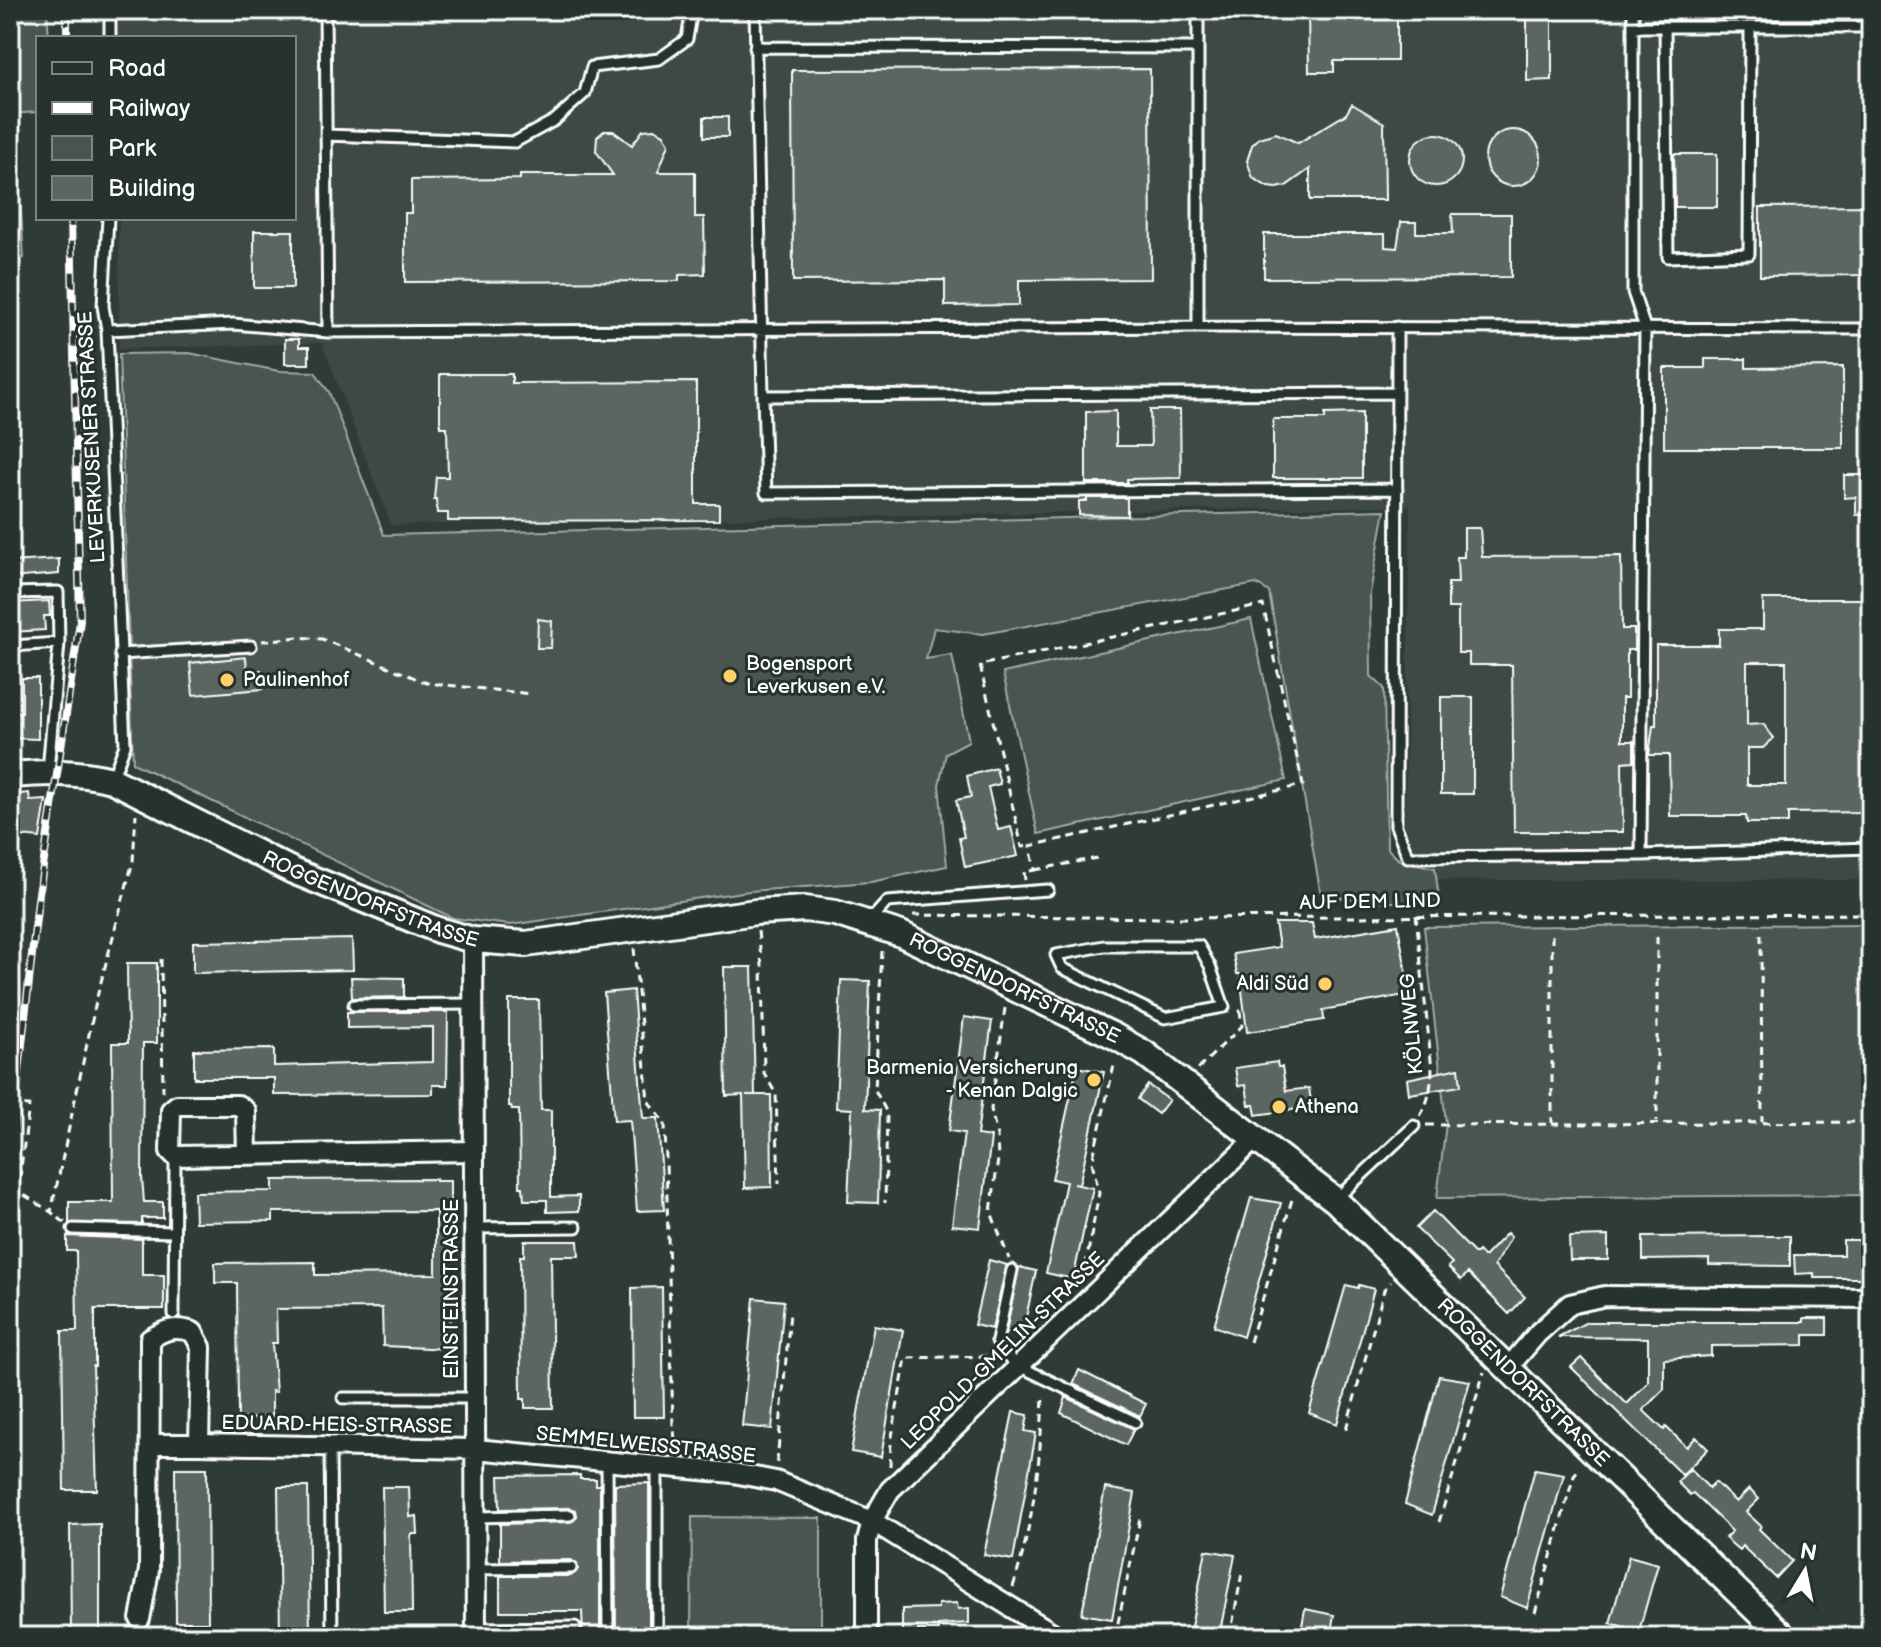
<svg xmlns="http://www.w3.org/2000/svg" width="1881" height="1647" font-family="'Balsamiq Sans',sans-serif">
  <rect width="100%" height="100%" fill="#2f3b35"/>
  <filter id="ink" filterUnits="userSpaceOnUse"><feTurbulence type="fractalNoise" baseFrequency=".0125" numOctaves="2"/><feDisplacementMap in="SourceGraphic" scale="16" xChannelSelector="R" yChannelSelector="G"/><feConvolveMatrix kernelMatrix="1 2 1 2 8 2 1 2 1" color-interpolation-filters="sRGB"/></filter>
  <g filter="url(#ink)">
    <path fill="#3c4842" d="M118 10H1871V880H1404L1410 506 391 525 322 343 119 349V218H294V38H118Z"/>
    <path fill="#4a544f" stroke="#a4aaa7" stroke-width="2" d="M10 10H47L49 38H38V112L10 114Z
      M10 180H19L24 258 10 259Z
      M189 353 279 371 315 372 329 392 384 535 1385 510 1370 593 1371 676 1384 688 1387 848 1399 860 1435 868 1440 906 1321 896 1269 592 1256 584 983 634 934 628 926 659 952 655 969 741 946 753 939 785 947 866 871 882 750 891 510 925 453 918 133 763 119 354Z
      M1251 619 1286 780 1038 834 1003 673Z
      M1871 924V1195L1437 1198 1446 1123 1424 927Z
      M692 1517 821 1518V1637H691Z"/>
    <path fill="#5b6661" stroke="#fff" stroke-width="2" fill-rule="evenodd" d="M1308 10H1397V61H1334V72H1309Z
      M1527 10H1552V80L1527 81Z
      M1150 69 1151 279 1019 280V305L945 306V280L793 281 792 70Z
      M1352 104 1384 123 1385 200H1310V169L1286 186 1277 188 1268 187 1253 178 1247 161 1252 145 1259 138 1276 133 1298 143 1346 114Z
      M704 117H728V137H704Z
      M654 129 664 134 669 144 658 172H695V217H704L705 274 679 275V281L405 282V213H411V180L520 179V175H613L596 151 597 137 604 131H613L632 145 643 130Z
      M1485 158a28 28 0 1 1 56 0a28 28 0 1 1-56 0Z
      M1410 160a26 26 0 1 1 52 0a26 26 0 1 1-52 0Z
      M1674 154H1717V207H1675Z
      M1871 206V275L1760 276V207Z
      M1452 214H1511V277L1264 278V234H1385V247L1397 248 1401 222H1416V233H1453Z
      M254 231H293V288H254Z
      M285 339H299V347H309V364H285Z
      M1705 359H1746V368L1843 367V448H1664V368H1705Z
      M440 374H512V383L696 382V504H719V520L448 521V513H437L436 499H434L436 477H448L447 427H440Z
      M1150 410H1180L1181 478 1127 479V483H1086V412L1116 411V446H1151Z
      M1362 413V478H1273V419H1325V414Z
      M1844 475H1871V514L1856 515V497L1844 498Z
      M1087 498H1127V516L1079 515V501H1087Z
      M1464 528H1480L1482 557 1621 556 1622 629H1634V650H1627V698H1622V741H1634V761L1622 762 1623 832H1514L1512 665H1469V653H1458V608H1448V583H1458L1457 557H1464Z
      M59 559V574L10 578V562Z
      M1763 599H1871V812L1788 813V823H1747L1746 816H1670L1669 755H1649L1653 725H1656V645H1719V629H1763ZM1747 662H1786V785H1747V748H1763L1774 738 1763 724 1747 725Z
      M49 601 50 616H44L45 630 10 632V603Z
      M538 619 552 621 551 648H537Z
      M246 657 247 671 261 670 263 689 193 695 190 663Z
      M22 678H38V739L10 738V712H22Z
      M1441 697H1473V794H1441Z
      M996 768 1000 784 988 787 998 830 1011 827 1018 856 965 867 959 838 964 837 956 800 971 797 967 776Z
      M29 793 30 801 46 800 40 838 10 835V795Z
      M1275 923H1312L1315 939 1398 925 1410 994 1323 1010 1324 1020 1247 1032 1240 974H1237L1233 954 1279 947Z
      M352 939 353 970 193 973V942Z
      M127 963H157V1043H143L142 1177 144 1202H163V1218H142V1224L69 1223V1202H113L112 1043H128Z
      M724 967H752L755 1095H746H771L772 1187 745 1188 743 1095 726 1096Z
      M351 977 404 978V997L352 998Z
      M841 980 870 981 865 1109 880 1110 878 1203 848 1202 852 1109 836 1108Z
      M633 990 643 1118H658L664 1210 637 1211 630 1120 614 1121 604 993Z
      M509 1000H539L541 1110H551V1197L579 1196V1211L547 1212V1200H524L523 1187H520L519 1110H512L511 1106H509Z
      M347 1012H448L447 1085H433V1094L274 1095V1078H194V1050L274 1049V1066L433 1062V1027L347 1028Z
      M964 1017 992 1021 977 1135 991 1137 980 1228 952 1225 964 1133 949 1131Z
      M1277 1062 1278 1067H1282L1286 1091 1309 1088 1312 1107 1256 1115 1254 1105H1249L1246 1085 1238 1086 1235 1068Z
      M1077 1067 1104 1072 1079 1185 1074 1184 1093 1188 1073 1279 1046 1273 1066 1182 1052 1179Z
      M1459 1068 1461 1086 1409 1094 1407 1079Z
      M1148 1085 1169 1100 1158 1114 1138 1099Z
      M436 1179V1181H450V1349L383 1346 382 1308 276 1309 277 1343H272L276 1392 272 1391V1418L238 1419 237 1283H215V1263L315 1262V1275L436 1274V1211L273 1212V1221L195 1222 194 1192 273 1191V1180Z
      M1251 1198 1281 1203 1243 1337 1214 1326Z
      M1433 1211 1475 1254 1478 1251 1484 1257 1507 1233 1511 1237 1494 1266 1525 1297 1509 1314 1468 1273 1461 1280 1448 1267 1452 1263 1416 1228Z
      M67 1236 142 1239V1275H164V1309H95V1366H93L97 1490H64L62 1331H77L76 1251H67Z
      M1608 1236V1260H1570L1569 1237Z
      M1776 1236H1790V1266L1709 1265V1259L1643 1260V1237Z
      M1843 1240H1859L1860 1255H1871V1278H1814V1273L1795 1274 1794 1255H1843Z
      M524 1241H578L579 1256H551L553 1408H525V1399H521L520 1256H524Z
      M989 1260 1007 1265 992 1329 974 1325Z
      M1019 1267 1036 1271 1022 1336 1006 1332Z
      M1346 1285 1358 1288 1359 1285 1374 1289 1337 1424 1309 1413Z
      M662 1287 664 1417H633L632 1288Z
      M754 1298 784 1301 772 1429 742 1426Z
      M1804 1318H1827V1335H1804V1345L1711 1346V1356L1664 1359V1389L1643 1410 1664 1430 1666 1427 1687 1447 1696 1437 1708 1449 1682 1475 1571 1367 1581 1358 1627 1404 1648 1382V1338L1558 1337 1587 1322H1804Z
      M874 1325 903 1330 881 1457 851 1452Z
      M1079 1370 1146 1404 1140 1416 1073 1384Z
      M1439 1376 1470 1381 1432 1515 1405 1504Z
      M1066 1397 1134 1429 1126 1445 1061 1413Z
      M1013 1412 1028 1415 1025 1431 1036 1433 1013 1560 984 1555Z
      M175 1468H207L208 1622H176Z
      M1535 1469 1564 1474 1527 1608 1500 1597Z
      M1690 1469 1709 1488 1715 1482 1736 1502 1749 1489 1759 1499 1746 1512 1761 1526 1759 1529 1792 1561 1776 1578 1742 1546 1739 1550 1725 1538 1732 1531 1693 1493 1690 1495 1677 1482Z
      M580 1475V1479H596V1485H600V1637H583L582 1611H500V1576H571L578 1569 577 1564 571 1560 500 1561V1524L570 1522 577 1516 576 1510 570 1508 500 1509 499 1476Z
      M649 1483V1637H616L615 1484Z
      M278 1487H308L310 1637H280Z
      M382 1487H409L410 1517 417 1516 418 1534H411L412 1612H384Z
      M1105 1488 1135 1493 1112 1619 1082 1614Z
      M100 1524V1637H71L70 1525Z
      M1206 1550 1235 1555 1219 1637H1189Z
      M1629 1556 1658 1564 1639 1631 1610 1623Z
      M957 1603 958 1609 969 1608V1623L938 1625V1630H918V1634H902V1609L938 1608V1604Z
      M1305 1609 1334 1615 1330 1637H1300Z"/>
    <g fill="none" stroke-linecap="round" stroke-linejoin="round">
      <g stroke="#fff" stroke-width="15">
        <path id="lane" d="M110 10V38
          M325 10 328 332
          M755 10 763 396 1397 393
          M1633 10V292L1645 328 1641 855
          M1633 27H1871
          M1665 27 1668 257 1749 254 1750 27
          M755 47 1198 48
          M326 135 515 142 555 120 585 93 592 67 659 59 687 39 692 10
          M108 218 103 306 107 330 125 745 112 779
          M1198 327V10
          M1397 327 1396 826 1408 857 1641 855 1871 848
          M107 330 233 324 328 332 1198 327 1871 329
          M763 396 766 493 1397 489
          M10 593 58 592 59 643 11 646
          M120 654 251 646
          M48 771 59 643
          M869 922 887 902 1048 890
          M1104 946H1199L1210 966 1224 1007 1165 1018 1062 968 1056 955Z
          M354 1005 473 1004
          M1335 1200 1414 1126
          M474 1228 576 1227
          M73 1229 173 1232
          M1012 1270 997 1341 1002 1352 1019 1366 1135 1422
          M174 1314 175 1156
          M343 1398H475
          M330 1447 332 1637
          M607 1461 608 1637
          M657 1465V1637
          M475 1517 570 1515
          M476 1569 571 1568
          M476 1628 575 1627"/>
      </g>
      <g stroke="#fff" stroke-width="24">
        <path id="street" d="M473 940 476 1637
          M247 1155 246 1111 238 1105H177L171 1110 170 1151 175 1156 474 1151
          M1507 1369 1538 1333 1570 1304 1605 1296 1871 1298
          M199 1444 475 1449 733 1473 776 1481 872 1521 1059 1637
          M140 1619 149 1570 150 1339C166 1329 175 1326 193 1332L201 1347 199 1444H151
          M867 1637V1541L872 1521 890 1490 1256 1138"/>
      </g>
      <g stroke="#fff" stroke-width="30">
        <g id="secondary">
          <path id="s1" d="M10 775C46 772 76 771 112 780L293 871 438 930 473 940 526 944 756 912 805 909 835 913 901 934 1114 1036 1144 1053 1335 1200 1784 1637"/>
        </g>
      </g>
      <path stroke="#fff" stroke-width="3" stroke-dasharray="8 6" stroke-linecap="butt" d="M262 641 298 637 322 639 427 683 532 694
        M1035 870 1097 858
        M1025 880 1024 872 1035 870 1030 846 1303 785 1263 605 980 665 1022 847 1030 846
        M1866 914 1867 1122
        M913 915 1169 918 1871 914
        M1416 915 1432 1070C1431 1087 1429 1102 1420 1116
        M758 931 762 966 764 1073 776 1094 779 1184
        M1761 934 1762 1122
        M1552 935V1123
        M1657 937V1121
        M634 948 648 1101 665 1123 673 1426 677 1449
        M882 951 875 1090 887 1113 885 1203
        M161 959 163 1092
        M1005 1008 991 1109 997 1136 998 1159 991 1212 1009 1259
        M1198 1069 1242 1026 1240 1011 1236 1010
        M10 1105 29 1106 18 1191 51 1212
        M1426 1125 1871 1122
        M65 1223 51 1212 97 997 133 861 136 814
        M1083 1280 1099 1193 1092 1162 1115 1061
        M1250 1342 1293 1196
        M1346 1429 1384 1290 1391 1282
        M777 1463 790 1312
        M890 1466 891 1442 906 1358 989 1356
        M1439 1522 1484 1372
        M1013 1587C1033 1524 1041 1460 1043 1394
        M1535 1613 1574 1475 1580 1468
        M151 1629 160 1637
        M1115 1637 1141 1514
        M1230 1637 1242 1573"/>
      <use href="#lane" stroke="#26332d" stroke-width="9"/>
      <use href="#street" stroke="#26332d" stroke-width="18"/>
      <use href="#secondary" stroke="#26332d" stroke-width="24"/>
      <g stroke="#fff" stroke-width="8">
        <path id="rail" d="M67 10V38
          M10 1152 38 900 80 621 71 218"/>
      </g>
      <use href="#rail" stroke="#26332d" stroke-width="5" stroke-dasharray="15" stroke-linecap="butt"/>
    </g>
  </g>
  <g fill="#ffd166" stroke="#26332d" stroke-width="3">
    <circle cx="730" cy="676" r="8"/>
    <circle cx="227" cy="680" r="8"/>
    <circle cx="1325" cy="984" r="8"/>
    <circle cx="1094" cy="1080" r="8"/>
    <circle cx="1279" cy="1107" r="8"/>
  </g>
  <g text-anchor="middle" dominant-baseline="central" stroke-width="6" stroke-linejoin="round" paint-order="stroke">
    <g font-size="20" fill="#fff" stroke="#26332d">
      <text transform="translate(92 437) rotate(-93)">LEVERKUSENER STRASSE</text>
      <text stroke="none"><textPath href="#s1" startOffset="388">ROGGENDORFSTRASSE</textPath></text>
      <text transform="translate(1370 902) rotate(-1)">AUF DEM LIND</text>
      <text stroke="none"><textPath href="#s1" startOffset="1058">ROGGENDORFSTRASSE</textPath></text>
      <text transform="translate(1412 1024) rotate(-95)">KÖLNWEG</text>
      <text transform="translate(452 1289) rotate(-90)">EINSTEINSTRASSE</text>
      <text transform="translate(1003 1351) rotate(-44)">LEOPOLD-GMELIN-STRASSE</text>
      <text stroke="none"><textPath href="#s1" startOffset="1706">ROGGENDORFSTRASSE</textPath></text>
      <text transform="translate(337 1425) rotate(1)">EDUARD-HEIS-STRASSE</text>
      <text transform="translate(646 1445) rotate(6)">SEMMELWEISSTRASSE</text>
    </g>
    <g font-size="20" fill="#fff" stroke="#26332d" text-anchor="start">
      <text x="746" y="664">Bogensport<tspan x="746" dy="23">Leverkusen e.V.</tspan></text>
      <text x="243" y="680">Paulinenhof</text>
      <text x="1309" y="984" text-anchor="end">Aldi Süd</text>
      <text x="1078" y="1068" text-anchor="end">Barmenia Versicherung<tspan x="1078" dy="23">- Kenan Dalgic</tspan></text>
      <text x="1295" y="1107">Athena</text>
    </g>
  </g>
  <rect width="1881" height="1647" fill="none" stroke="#26332d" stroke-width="40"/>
  <rect x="20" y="20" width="1841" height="1607" fill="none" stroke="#fff" stroke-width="3" filter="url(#ink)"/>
  <rect x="36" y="36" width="260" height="184" fill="#26332d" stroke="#7d8581" stroke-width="2"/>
  <rect x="52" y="62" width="40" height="12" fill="#26332d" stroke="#7d8581" stroke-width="2"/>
  <text x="108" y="76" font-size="24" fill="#ffffff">Road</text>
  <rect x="52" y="102" width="40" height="12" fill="#ffffff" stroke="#7d8581" stroke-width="2"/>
  <text x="108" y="116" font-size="24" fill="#ffffff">Railway</text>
  <rect x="52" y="136" width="40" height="24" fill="#4a544f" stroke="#7d8581" stroke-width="2"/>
  <text x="108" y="156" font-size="24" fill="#ffffff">Park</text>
  <rect x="52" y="176" width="40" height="24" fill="#5b6661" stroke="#7d8581" stroke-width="2"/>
  <text x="108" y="196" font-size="24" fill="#ffffff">Building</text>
  <g transform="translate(1805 1571) rotate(10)" stroke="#26332d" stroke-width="6" paint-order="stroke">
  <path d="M0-6L14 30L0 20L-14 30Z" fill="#ffffff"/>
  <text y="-12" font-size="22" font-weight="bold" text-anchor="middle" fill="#ffffff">N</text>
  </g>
</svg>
